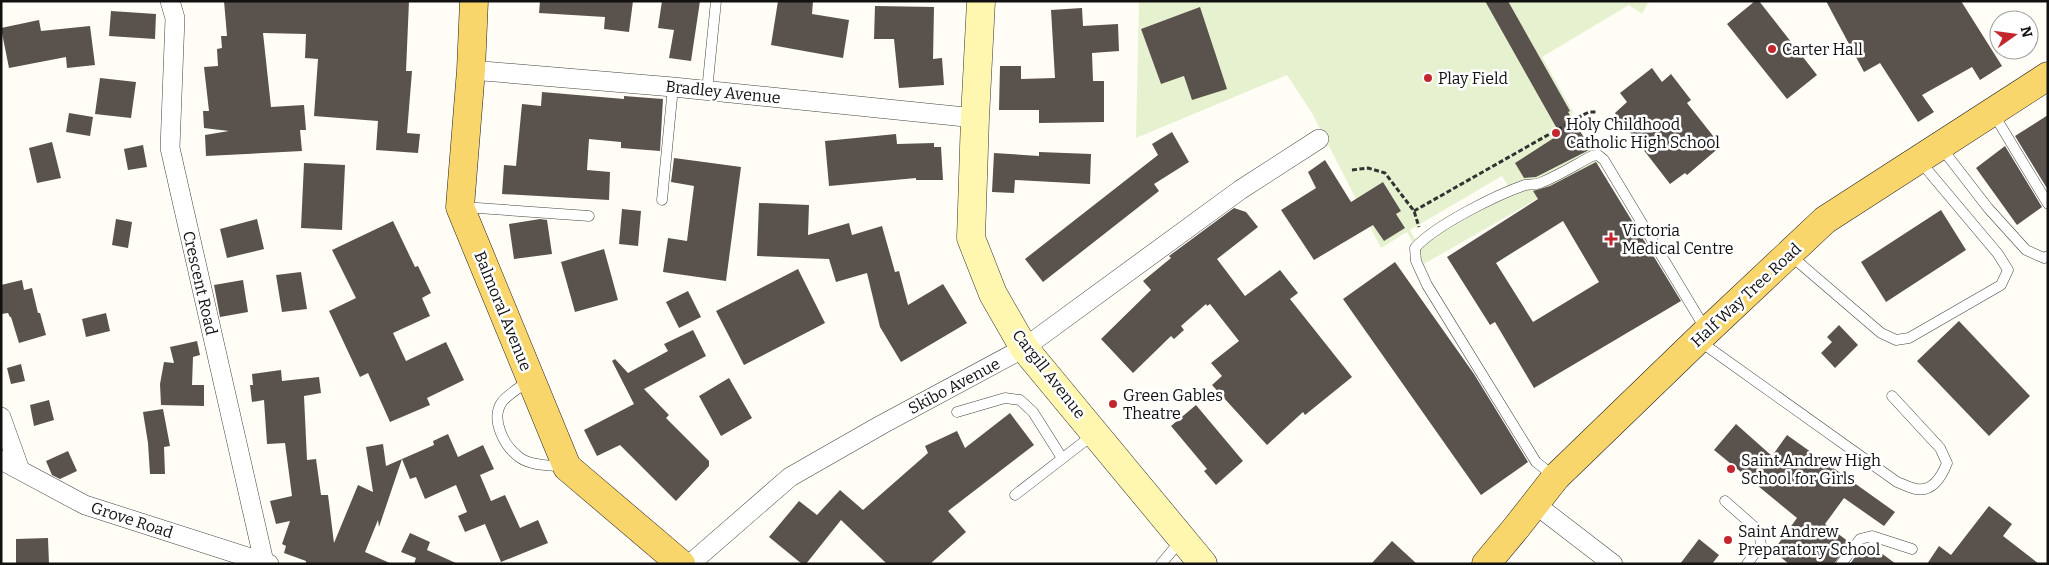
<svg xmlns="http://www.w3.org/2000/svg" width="2049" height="565" font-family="Bitter,serif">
  <rect width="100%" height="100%" fill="#fffdf5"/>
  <path fill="#e6f2cf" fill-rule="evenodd" d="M1139 1H1485L1563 115 1570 111 1508 1H1649L1642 14 1629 5 1542 57 1573 112 1571 115 1600 163 1424 264 1407 232 1381 248 1312 113 1287 75 1136 138ZM1167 19 1187 75 1161 84 1141 29ZM1502 176 1512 192 1419 246 1410 230ZM1383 182 1401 211 1396 214 1405 228 1384 241 1375 228Z"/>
  <path fill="#5a524d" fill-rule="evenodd" d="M224 1H409L406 71H412L407 133 420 134 418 153 376 150 378 121 314 116 318 59 305 58 306 34 263 33 271 107 304 105 306 130H300L302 151 206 156 205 135 229 131 204 128 203 111H209L204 67 218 66 217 49 222 48 221 36H227Z
    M540 1H633L629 32 604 29 605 17 539 13Z
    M662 1H700L691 61 669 58 674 30 658 28Z
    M778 1H813L812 14 849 20 843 58 771 45Z
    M1485 1H1508L1570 111 1568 112 1591 149 1536 177 1524 178 1515 163 1560 134Z
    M1755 1H1759L1817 75 1787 99 1727 24Z
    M1826 1H1961L2002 66 1980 80 1972 67 1922 95 1934 112 1918 122 1880 63 1864 72Z
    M875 6 934 7 933 59 942 58 944 85 899 88 894 39H874Z
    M1200 7 1227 89 1192 100 1184 76 1161 84 1141 29Z
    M1082 8 1083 26 1118 24 1119 51 1092 53 1093 81H1104V122L1039 123V110H999L1000 66H1021V79L1055 78 1051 10Z
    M111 11 156 14 155 39 109 36Z
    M39 20 41 31 90 26 95 65 67 68 66 57 9 68 1 28Z
    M1652 68 1662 82 1671 74 1691 100 1687 103 1721 146 1687 175 1685 173 1670 184 1615 113 1627 102 1620 93Z
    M100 78 136 82 131 118 95 114Z
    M542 92 624 99V96L663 99 660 151 621 148V142L589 139 587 170 610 172 609 200 502 194 504 165 516 166 522 104 541 106Z
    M69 113 93 117 90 136 66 132Z
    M2048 115V190L2015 136Z
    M1172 132 1189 162 1154 184 1159 191 1043 282 1025 259 1158 155 1152 144Z
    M896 134 897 144 934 143V147H941L943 180H916V178L829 186 825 141Z
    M52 142 61 178 37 183 29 148Z
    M143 145 147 167 128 170 124 149Z
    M2005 146 2042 207 2017 225 1976 168Z
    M1039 152 1091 154 1090 184 1015 180 1014 193 992 192 994 153 1039 156Z
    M674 158 741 167 726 281 663 272 668 238 687 241 694 186 671 182Z
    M1325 160 1351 202 1383 182 1401 211 1396 214 1405 228 1384 241 1373 225 1314 260 1281 210 1316 188 1308 172Z
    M1596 162 1681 301 1534 388 1495 322 1490 325 1447 257 1538 199 1533 191 1550 186ZM1563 221 1599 282 1533 322 1496 263Z
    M304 163 345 165 342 230 301 228Z
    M759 203 809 205 808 235 849 223 852 235 882 226 895 272 899 271 908 305 943 284 967 323 901 362 880 327 867 273 836 282 829 259 757 256Z
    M1234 208 1246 212 1258 227 1217 259 1245 296 1280 270 1298 293 1290 299 1352 377 1305 415 1303 412 1267 445 1212 385 1222 376 1211 363 1239 341 1210 304 1207 306 1206 304 1181 326 1184 330 1174 339 1171 336 1133 373 1101 339 1151 290 1143 281 1171 258 1169 256Z
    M622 209 641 211 638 246 619 244Z
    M1941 210 1966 250 1886 302 1861 262Z
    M116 219 132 222 128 248 112 245Z
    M257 219 264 249 227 258 220 229Z
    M540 219 547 220 552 254 514 259 509 224Z
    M393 221 415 267 418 266 431 293 422 298 430 316 393 333 406 361 446 342 464 380 427 398 430 405 390 422 368 373 360 377 329 311 356 298 332 250Z
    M604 249 618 300 575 312 561 262Z
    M1395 262 1474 374 1528 462 1481 495 1343 299Z
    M798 269 825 323 744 365 716 311Z
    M301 272 307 309 282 312 276 275Z
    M22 280 24 290 32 288 38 313H40L46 335 19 343 11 317H10L8 313 1 314V285Z
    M243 280 248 312 220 317 214 285Z
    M688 291 701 317 679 328 666 302Z
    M106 313 110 331 86 337 82 319Z
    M1959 321 2030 396 1989 436 1917 361Z
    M1839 325 1858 345 1835 368 1821 353 1832 342 1827 337Z
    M693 330 706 356 644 389 669 415 666 418 709 461V466L676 501 620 445 597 456 584 430 634 404 612 361 615 359 628 373 668 351 664 344Z
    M197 341 200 355 193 357 192 385H204V406L161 405 160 384 164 362 174 363 170 347Z
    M21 364 25 381 11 384 7 368Z
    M281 370 282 381 319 377 321 393 304 396 307 460 316 459 321 495H328L334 543 358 485 373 492 366 447 383 444 386 466 434 445 433 441 448 434 458 457 483 445 494 469 480 475 491 501 505 495 520 528 538 520 548 543 501 562 485 524 465 532 458 516 467 512 456 485 425 499 416 477 410 479 402 459 379 527 378 520 365 552 392 564H306V561L284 553 286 546 282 544 290 521 276 524 270 501 292 496 285 443 267 444 264 400 252 402 250 385H253L252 374Z
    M729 378 752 418 721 436 699 396Z
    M49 400 54 420 34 426 30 405Z
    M1196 405 1243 461 1216 485 1204 471 1207 469 1171 426Z
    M163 409 170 446 164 447 165 474H150L148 443 143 412Z
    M1010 413 1034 445 948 511 966 532 930 564H887L841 520 806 564H802L769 537 799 501 817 515 840 490 863 510 928 453 925 446 957 431 965 448Z
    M1736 424 1772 456 1787 435 1895 512 1884 526 1844 498 1825 524 1849 542 1834 564H1789L1773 551 1797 518 1714 450Z
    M68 451 77 471 60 479 52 475 46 461Z
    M1989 506 2012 524 2003 536 2039 564H1927L1939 546 1951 555Z
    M410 533 430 542 427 550 458 564H414L416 558 401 552Z
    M48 538 49 564H16V539Z
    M1699 539 1719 555 1712 564H1680Z
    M1392 541 1417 564H1371Z
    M1869 544 1896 564H1850L1860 550 1863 553Z"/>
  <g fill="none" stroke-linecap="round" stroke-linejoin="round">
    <g stroke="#444" stroke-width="11">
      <path id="service" d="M707 91 716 1
        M1993 113 2048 204
        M1940 146 1988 208 2026 250 2044 258 2048 256
        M662 200 673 87
        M463 207 589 216
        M1790 255 1881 333 1896 340 1909 338 2001 285 2008 270 1998 254 1919 160
        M1698 340 1897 482C1903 484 1910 488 1916 489 1933 492 1942 476 1947 463L1940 448 1892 396
        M530 380C522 386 508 394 502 402 490 419 504 446 519 457 530 466 551 465 565 467
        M957 412 1005 398 1020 400 1033 412 1062 458
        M1555 477 1536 462 1427 285 1416 261 1415 248C1434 226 1496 195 1525 185 1530 184 1535 185 1540 183 1558 176 1575 165 1592 156L1598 155 1604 160 1706 330
        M1015 495 1094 434
        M1725 501 1759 531 1761 545 1747 564
        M1161 564 1182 539
        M1841 564 1860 539 1872 536 1912 549"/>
    </g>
    <g stroke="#444" stroke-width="20">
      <path id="minor" d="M170 1 175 18 170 148 264 562
        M471 70 673 87 975 118
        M1 417 20 470
        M1 460 85 505 269 564
        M1535 504 1613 564
        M690 564 790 477 881 425 1024 348 1240 190 1319 139"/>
    </g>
    <g stroke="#333" stroke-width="29">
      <path id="secondary" d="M981 1 975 118 971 238 993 294 1024 348 1203 564"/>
    </g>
    <g stroke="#222" stroke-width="29">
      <path id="primary" d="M474 1 471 70 460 207 567 467 681 564
        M1486 564 1516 528 1556 477 1707 331 1825 220 2048 76"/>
    </g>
    <path stroke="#333" stroke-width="3" stroke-dasharray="5 2.5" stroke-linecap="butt" d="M1352 170 1368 168 1385 173 1414 211 1419 227
      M1414 211 1583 115 1589 112H1597"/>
    <use href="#service" stroke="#fff" stroke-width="10"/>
    <use href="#minor" stroke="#fff" stroke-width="19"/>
    <use href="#secondary" stroke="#fff6b0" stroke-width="28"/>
    <use href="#primary" stroke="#f9d66b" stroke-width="28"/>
  </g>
  <g fill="#c4262e" stroke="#fff" stroke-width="2">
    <circle cx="1772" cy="49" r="5"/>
    <circle cx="1428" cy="78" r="5"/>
    <circle cx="1556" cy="133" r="5"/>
    <path d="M1608.5 231.5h5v5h5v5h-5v5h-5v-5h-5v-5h5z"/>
    <circle cx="1113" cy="404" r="5"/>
    <circle cx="1731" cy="469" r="5"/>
    <circle cx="1728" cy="540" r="5"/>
  </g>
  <g text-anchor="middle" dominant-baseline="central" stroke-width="5" stroke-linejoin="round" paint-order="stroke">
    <g font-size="16" fill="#111" stroke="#fff" text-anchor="start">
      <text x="1782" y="49">Carter Hall</text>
      <text x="1438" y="78">Play Field</text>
      <text x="1566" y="124">Holy Childhood<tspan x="1566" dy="18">Catholic High School</tspan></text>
      <text x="1622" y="230">Victoria<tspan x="1622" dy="18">Medical Centre</tspan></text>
      <text x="1123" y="395">Green Gables<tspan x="1123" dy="18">Theatre</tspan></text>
      <text x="1741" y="460">Saint Andrew High<tspan x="1741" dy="18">School for Girls</tspan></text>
      <text x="1738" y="531">Saint Andrew<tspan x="1738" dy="18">Preparatory School</tspan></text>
    </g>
    <g font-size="16" fill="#111" stroke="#fff">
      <text transform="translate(723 92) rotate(6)">Bradley Avenue</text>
      <text transform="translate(200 283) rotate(77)">Crescent Road</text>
      <text transform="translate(1746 295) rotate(-43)">Half Way Tree Road</text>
      <text transform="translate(503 311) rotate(68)">Balmoral Avenue</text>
      <text transform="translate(1049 374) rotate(52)">Cargill Avenue</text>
      <text transform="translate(954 386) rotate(-28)">Skibo Avenue</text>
      <text transform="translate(132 520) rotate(18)">Grove Road</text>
    </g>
  </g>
  <rect width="2049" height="565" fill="none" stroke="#111111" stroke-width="5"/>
  <g transform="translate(2014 35) rotate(76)"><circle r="24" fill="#ffffff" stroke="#a0a0a0"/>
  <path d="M0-4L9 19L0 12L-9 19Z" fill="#c4262e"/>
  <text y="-8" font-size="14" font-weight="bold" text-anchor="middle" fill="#111111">N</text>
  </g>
</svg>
